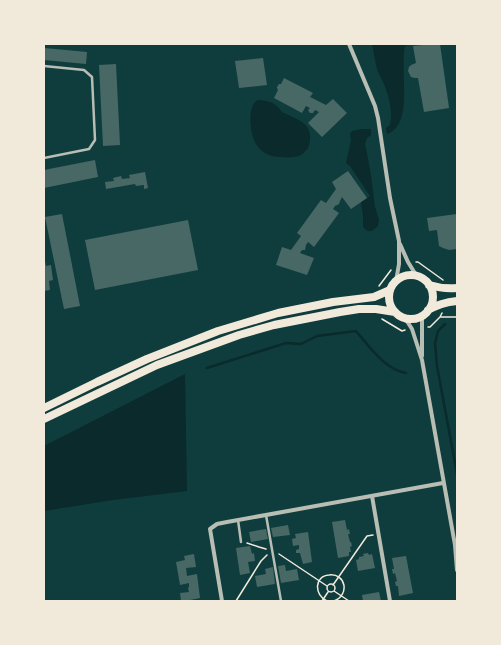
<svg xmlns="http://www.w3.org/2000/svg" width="501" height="645" font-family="Figtree,sans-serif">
  <rect width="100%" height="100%" fill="#0f3d3e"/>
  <path fill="#0a2a2b" d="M372 44H417L408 45 405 46C400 68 411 113 395 129 393 131 390 133 387 134L386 128 390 125C393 111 389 97 384 84 382 80 380 76 378 72 375 63 374 53 372 44Z
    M258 100C265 100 273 102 278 107 280 109 281 112 284 113 295 119 309 121 310 136 310 140 310 144 308 148 305 151 303 155 299 156 292 158 276 158 269 155 263 153 256 146 254 140 250 131 247 105 258 100Z
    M361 129H371V135L367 138 365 144 366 148 371 175 375 207 379 220 378 226 372 231H367L363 227V217L361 202 370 196 350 166 348 165 346 163 351 140 350 134 352 131Z
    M185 374 187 491 113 500 44 511V446Z"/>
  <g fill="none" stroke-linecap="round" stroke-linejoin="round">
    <path stroke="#0a2a2b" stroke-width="2.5" d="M445 324 438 331 435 343 437 366 457 474
      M207 368 286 343 301 344 317 336 356 331C369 346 385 370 406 373"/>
  </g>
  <path fill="#486865" d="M432 44H440L449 108 424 112 418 78H415L411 77 408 71 409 67 411 65 416 63 413 46Z
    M44 48 87 52 86 64 44 60Z
    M263 58 267 85 239 88 235 61Z
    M116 64 120 145 103 146 99 65Z
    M284 78 313 93 310 97 326 105 333 99 347 113 322 137 308 123 319 112 315 110 313 113H310L308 110 310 108 306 106 302 113 274 98 278 90 277 88V87L279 84H281Z
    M95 160 98 177 44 188V170Z
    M348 171 367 198 351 209 342 197 340 201 339 204 335 206 333 209 339 213 314 247 308 242 306 245 305 250H302L300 253 314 258 307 275 276 265 282 247 291 250 301 236 297 233 321 200 326 203 336 189 332 182Z
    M145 172 148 188 144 189V185L136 186 135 184 106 189 105 182 114 181 113 178 121 176 122 179 130 178 129 175Z
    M62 214 80 306 64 309 45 217Z
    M457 214V249L449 250 443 248 439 246 437 230 429 231 427 218Z
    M188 220 198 270 95 290 85 240Z
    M44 261H45L46 266 51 265 53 280 49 281 50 290 44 291Z
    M345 520 347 530 349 529 350 534H348L350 542H351L352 546 350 547 351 552H349V556L338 558 332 522Z
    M288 525 290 535 273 537 271 528Z
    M266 529 268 539 251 542 249 532Z
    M308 532 312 562 303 564 300 553H296V550L299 549V545L293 546 292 539 296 538 295 534Z
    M250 546 252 554 254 553 255 561 248 562 250 573 240 575 236 548Z
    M368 553 369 555 372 554 375 568 358 571 356 560 359 559V557L364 556 363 554Z
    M194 554 196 567 186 568 187 576 197 574 200 598 190 600V601H181L180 593 189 592 188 588 189 587V583L180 585 176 562 185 560 184 556Z
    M406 556 413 593 399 596 398 586H396L395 582 397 581 395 573 393 574 392 569H394L392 558Z
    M285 565 286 571 297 569 299 580 281 583 278 566Z
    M273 567 275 584 257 587 255 576 266 574 265 569Z
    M379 592 381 601H363L362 595Z"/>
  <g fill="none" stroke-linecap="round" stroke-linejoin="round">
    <path stroke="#f1e9da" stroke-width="1.5" d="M416 262H418L443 280
      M379 286 391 270
      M440 317H457
      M382 319 402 331 405 330
      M428 327H430L440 317 442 313
      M247 543 259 547 266 549
      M279 554 327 586
      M327 588a4 4 0 1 1 8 0a4 4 0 1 1-8 0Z
      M333 585 367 536 373 535
      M334 591 349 601
      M236 601 261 561 267 555
      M322 601 328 592
      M327 601C314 595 314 576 329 575 346 573 350 595 334 601"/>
    <path stroke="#b8beb3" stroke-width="2.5" d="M44 66 84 70 92 77 95 140 89 149 44 158
      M266 515 281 601
      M238 520 241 542"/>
    <path stroke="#b8beb3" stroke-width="4" d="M349 44 375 106 378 118 390 198 399 241V264L396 281
      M400 244 408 262 416 275
      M405 318 412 329 422 360 455 545 457 570
      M422 356V315
      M372 496 390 601
      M222 601 210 529 217 524 227 522 443 483"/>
    <path stroke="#f1e9da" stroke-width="8" d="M389 297a22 22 0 1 1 44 0a22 22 0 1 1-44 0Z
      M429 285C439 288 447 289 457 288
      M428 310C438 305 445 302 457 301
      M44 408 97 382 147 359 218 331 278 313 333 302 374 297 390 290
      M44 419 157 365 239 335 274 325 340 312 359 309H376L395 312"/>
  </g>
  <rect width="501" height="645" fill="none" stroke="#f1e9da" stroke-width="90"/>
</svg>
